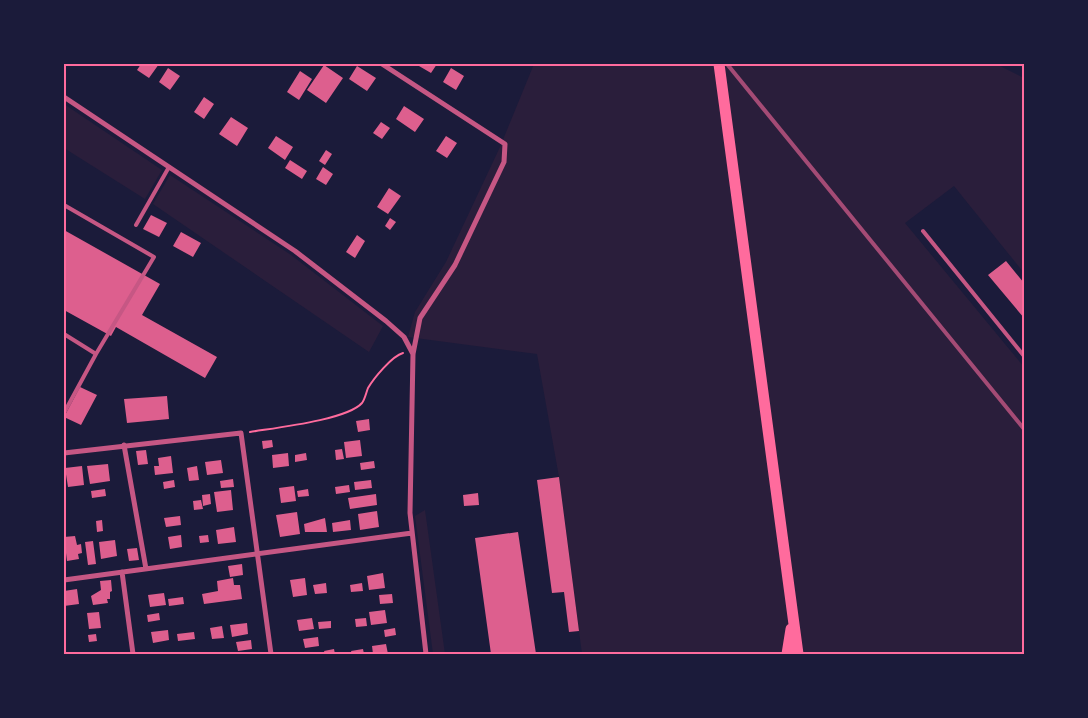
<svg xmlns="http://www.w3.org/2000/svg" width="1088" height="718" font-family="Manrope,sans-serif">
  <rect width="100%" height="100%" fill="#1b1b3a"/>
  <path fill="#2a1e3b" d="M534 64H996L1024 78V273L954 186 905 223 1024 367V654H582L559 477 537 354 408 337 415 312 446 262 500 147Z
    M64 104 162 170 145 199 64 148Z
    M170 175 291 255 383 326 369 352 153 204Z
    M425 510 445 654H433L415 516Z"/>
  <path fill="#dd5f8e" d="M141 64H159L149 78 137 70Z
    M420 64H437L431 73 419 66Z
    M324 65 343 78 326 103 307 90Z
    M357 66 376 78 367 91 349 79Z
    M168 68 180 76 170 90 159 82Z
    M451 68 464 76 456 90 443 82Z
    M300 71 312 79 299 100 287 92Z
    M204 97 214 104 204 119 194 112Z
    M404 106 424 119 415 132 396 119Z
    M231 117 248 128 237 146 219 134Z
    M381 122 390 128 382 139 373 133Z
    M276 136 293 147 285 160 268 148Z
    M446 136 457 143 447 158 436 151Z
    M326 150 332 154 325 165 319 161Z
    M290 160 307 171 302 179 285 168Z
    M323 167 333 174 326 185 316 179Z
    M389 188 401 196 388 214 377 207Z
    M151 215 167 223 159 237 143 229Z
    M390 218 396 222 390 230 385 226Z
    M64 230 160 284 142 315 217 357 205 378 116 327 111 336 64 310Z
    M181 232 201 243 193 257 173 246Z
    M357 235 365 241 355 258 346 252Z
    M1006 261 1024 283V318L988 275Z
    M80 387 97 395 81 425 64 417Z
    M167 396 169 419 127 423 124 399Z
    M369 419 370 430 358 432 356 421Z
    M272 440 273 447 263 449 262 441Z
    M360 440 362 456 346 458 344 442Z
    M342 449 344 459 336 460 335 450Z
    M146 450 148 464 138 465 136 451Z
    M288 453 289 466 273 468 272 455Z
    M306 453 307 460 295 462V455Z
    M171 456 173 473 155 475 154 466H159L158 458Z
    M221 460 223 473 207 475 205 462Z
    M374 461 375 468 361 470 360 463Z
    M108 464 110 481 90 484 87 466Z
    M82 466 84 485 68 487 65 468Z
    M197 466 199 480 189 481 187 468Z
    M559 477 579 631 569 632 564 592 552 593 537 480Z
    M233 479 234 487 221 488 220 481Z
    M174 480 175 487 164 489 163 482Z
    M371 480 372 488 355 490 354 482Z
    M349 485 350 492 336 494 335 487Z
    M294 486 296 501 281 503 279 488Z
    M105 489 106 496 92 498 91 491Z
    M308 489 309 496 298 497 297 491Z
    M231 490 233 510 217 512 214 492Z
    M478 493 479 505 464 506 463 495Z
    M210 494 211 504 203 506 202 495Z
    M376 494 377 505 350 509 348 498Z
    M201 500 203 509 194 510 193 501Z
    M377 511 379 527 360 530 358 514Z
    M297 512 300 534 280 537 276 515Z
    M180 516 181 525 166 527 164 518Z
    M325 518 327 532H305L304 524Z
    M102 520 103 531 97 532 96 521Z
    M350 520 351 530 333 532 332 523Z
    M234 527 236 542 218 544 216 530Z
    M518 532 536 654H491L475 538Z
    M181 535 182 547 170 549 168 537Z
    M208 535 209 542 200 543 199 536Z
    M75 536 77 545 81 544 82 553 78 554 79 559 67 561 64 537Z
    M115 540 117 556 101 559 99 542Z
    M93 541 96 564 88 565 85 542Z
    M137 548 139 560 129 561 127 549Z
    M242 564 243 575 230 577 228 566Z
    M383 573 385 588 369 590 367 576Z
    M233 578 234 585H240L242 599 204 604 202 594 218 591 217 581Z
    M305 578 307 595 293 597 290 580Z
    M111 580 112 591 110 592V599H107L108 603 93 605 91 596 101 590 100 581Z
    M326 583 327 593 315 594 313 585Z
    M362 583 363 591 351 592 350 585Z
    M77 589 79 604 64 606V591Z
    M164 593 166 605 150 607 148 595Z
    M392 594 393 603 380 604 379 595Z
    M183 597 184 604 169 606 168 599Z
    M385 610 387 623 371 625 369 612Z
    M99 612 101 628 89 629 87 613Z
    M159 613 160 620 148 622 147 615Z
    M312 618 314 629 299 631 297 620Z
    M366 618 367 626 356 627 355 619Z
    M331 621V628L319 629 318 622Z
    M247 623 248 634 232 637 230 625Z
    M222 626 224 638 212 639 210 628Z
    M395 628 396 635 385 637 384 630Z
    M168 630 169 640 153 643 151 632Z
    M194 632 195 639 178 641 177 634Z
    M96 634 97 641 89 642 88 635Z
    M318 637 319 646 305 648 303 639Z
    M251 640 252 649 238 651 236 642Z
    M386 644 388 654H373L372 646Z
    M334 649 335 654H325L324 651Z
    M363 649 364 654H352L351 651Z"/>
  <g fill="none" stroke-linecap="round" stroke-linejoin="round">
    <path stroke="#ff6b9d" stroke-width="2" d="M250 432C274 428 347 420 362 403 365 399 366 393 368 388 374 378 392 356 403 353"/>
    <path stroke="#c65784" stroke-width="4" d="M64 205 154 257 96 354 64 334
      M136 225 169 167
      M923 231 1024 356
      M64 413 96 354"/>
    <path stroke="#c65784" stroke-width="5" d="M382 64 505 144 504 162 455 265 420 318 413 354 410 513 426 654
      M64 97 295 251 386 321 404 337 413 354
      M124 445 146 569
      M64 453 241 433 271 654
      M122 572 133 654
      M64 580 412 533"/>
    <path stroke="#ff6b9d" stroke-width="11" d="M719 64 798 654
      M787 654 791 629"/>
    <path stroke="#a44b75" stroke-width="4" d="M727 64 1024 429"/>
  </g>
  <rect width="1088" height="718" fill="none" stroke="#1b1b3a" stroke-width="130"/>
  <rect x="65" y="65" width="958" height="588" fill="none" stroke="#ff6b9d" stroke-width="2"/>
</svg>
